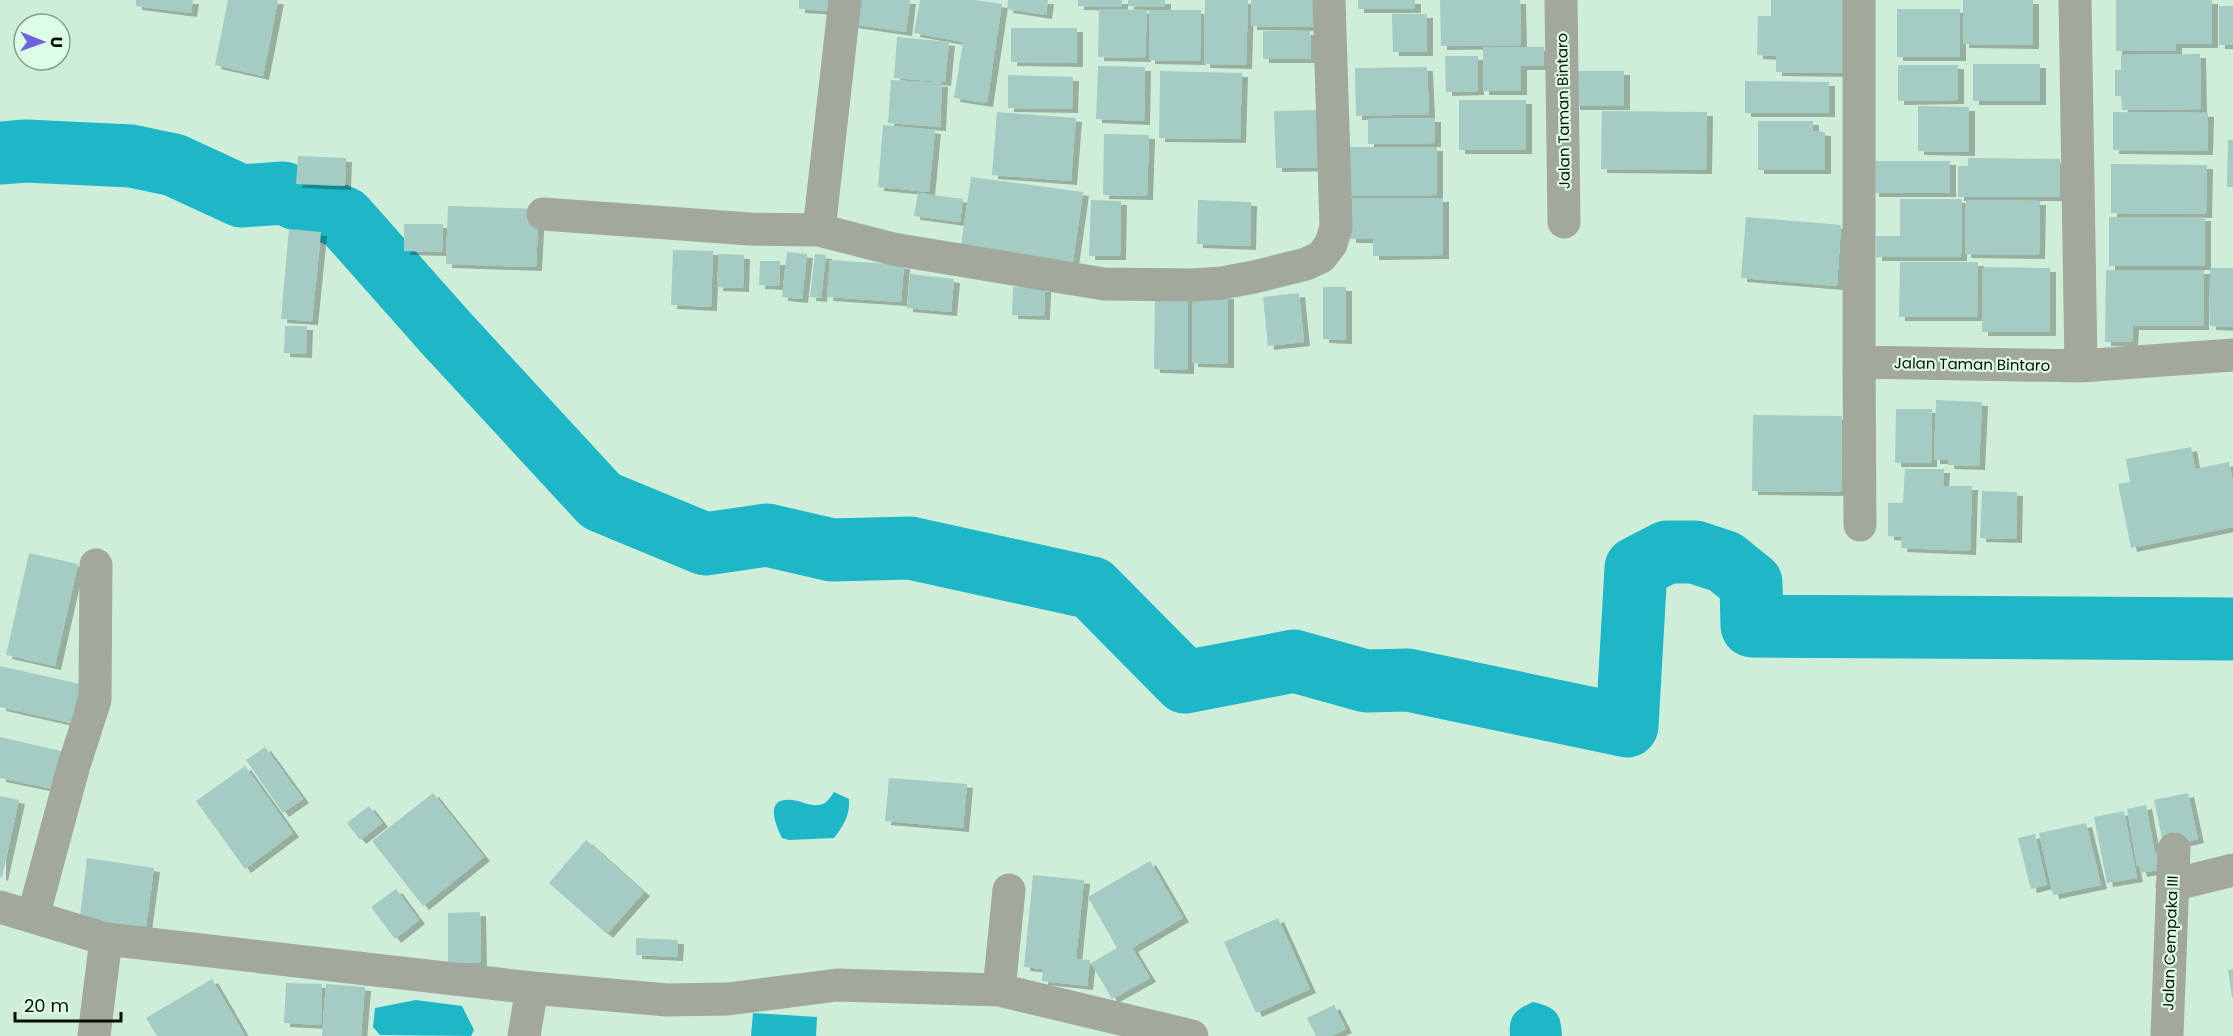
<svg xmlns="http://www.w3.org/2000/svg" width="2233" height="1036" font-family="Poppins,sans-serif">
  <defs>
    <filter id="shadow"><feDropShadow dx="6" dy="4" stdDeviation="0" flood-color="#0004"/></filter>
  </defs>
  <rect width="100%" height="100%" fill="#cfeed9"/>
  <path fill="#1eb7c7" d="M834 792 849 799C850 815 844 825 834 838L789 840 782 838C775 824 764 797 792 800 804 801 813 809 825 803 828 801 832 795 834 792Z
    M416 1000 462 1006 474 1030 471 1036 380 1035 373 1027 375 1008Z
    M1533 1002C1556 1007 1561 1013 1562 1036H1510C1508 1016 1515 1010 1533 1002Z
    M753 1013 817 1017 816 1036H751Z"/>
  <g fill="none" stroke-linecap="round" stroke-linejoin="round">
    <path stroke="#1eb7c7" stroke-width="63" d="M0 153 26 151 131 156 174 165 241 196 283 193 344 218 446 333 601 501 705 544 767 535 832 550 910 548 1092 588 1185 682 1294 661 1366 681 1408 680 1627 726 1636 568 1667 552H1695L1725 562 1751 583 1752 626 2233 629"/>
  </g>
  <path fill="#a4ccc4" filter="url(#shadow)" d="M136 0H193L191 13 136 6Z
    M228 0H278L263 76 215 65Z
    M799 0H831L830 11 799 9Z
    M855 0H910L906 32 851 24Z
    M920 0H975L1002 4 987 103 954 98 963 42 914 33Z
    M1008 0H1048L1046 15 1007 9Z
    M1078 0H1122V7L1078 6Z
    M1128 0H1165V7L1128 6Z
    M1205 0H1248L1246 65 1204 64Z
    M1251 0H1314V27L1251 26Z
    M1358 0H1415V9H1358Z
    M1440 0H1520L1521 45 1441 46Z
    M1771 0H1848L1846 73 1776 72V56L1757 55 1758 16H1771Z
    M1963 0H2033V45L1963 44Z
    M2116 0H2212V44H2176V51H2116Z
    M2219 6H2233V45H2219Z
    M1099 9 1147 10 1145 58 1098 57Z
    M1897 9H1960V57H1897Z
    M1149 10H1201L1200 61 1149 60Z
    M1392 14H1427V52H1393Z
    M1011 28H1077V63L1011 62Z
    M1263 31H1310L1311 59H1263Z
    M897 37 949 42 945 82 894 78Z
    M1483 47H1544V66H1521V91H1483Z
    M2200 54 2201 109 2122 110 2121 96H2115V70H2121V55Z
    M1445 56H1478V91L1446 92Z
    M1973 64H2040V101H1973Z
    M1898 65H1958V100L1898 101Z
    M1098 66 1145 67 1144 121 1096 119Z
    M1427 67 1429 114 1356 116 1355 68Z
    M1160 71 1242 73 1240 139 1159 138Z
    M1574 71H1624V106H1574Z
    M1008 75 1073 77 1072 109 1008 108Z
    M891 80 942 83 940 127 888 123Z
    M1745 81 1829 82V113H1745Z
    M1459 100H1526V150H1459Z
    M1918 106 1969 107V152L1918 151Z
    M1330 110 1331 167 1276 168 1274 111Z
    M1602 111 1707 112 1706 170 1601 169Z
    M997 112 1076 118 1071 181 992 175Z
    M2113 112 2208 113 2207 151 2113 150Z
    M1435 118V143L1368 144V119Z
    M1758 121H1813V131L1825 132V170H1758Z
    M883 125 935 130 929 192 878 187Z
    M1104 134 1149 135 1147 196 1103 195Z
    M2228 140H2233V187H2227Z
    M1345 147H1437V195L1346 196Z
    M298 156 346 158 345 186 296 184Z
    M1968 158 2060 159V197H1958V166H1968Z
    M1873 161H1950V193H1873Z
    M2111 164 2207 165 2206 214 2111 213Z
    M971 177 1083 192 1073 262 961 246Z
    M918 193 963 199 960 222 914 216Z
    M1350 198H1443V255L1373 256V239H1350Z
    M1900 199H1962L1961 257H1876V236H1900Z
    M1091 200 1121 201 1120 256H1089Z
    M1198 200 1251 202 1250 246 1197 244Z
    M1966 200 2040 201 2039 255 1965 254Z
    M448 206 539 209 536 267 446 264Z
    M1746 217 1841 225 1837 286 1741 278Z
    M2109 217H2205V266H2109Z
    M404 224H443L442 252 404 251Z
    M289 229 321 232 312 321 281 319Z
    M673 250 713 251 711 307 671 305Z
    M787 252 807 254 802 299 782 297Z
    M719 254 744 255 743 288 717 287Z
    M815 254 826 255 821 298 810 297Z
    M830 260 904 265 901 302 827 297Z
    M760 261H780L779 286 759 285Z
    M1900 262H1978L1977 317H1899Z
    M1983 267 2050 268V332H1982Z
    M2210 268H2233V327L2210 326Z
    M2106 270H2204L2203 326H2133L2132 342H2105Z
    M910 274 954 279 951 312 907 308Z
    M1013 287 1045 288 1044 316 1012 315Z
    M1323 287H1346V340L1323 339Z
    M1299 293 1304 342 1268 346 1263 297Z
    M1193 294 1228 295V364L1192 363Z
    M1155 295 1188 296V370L1154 369Z
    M285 326H307L306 354 284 353Z
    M1936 400 1982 402 1979 466 1948 465V460H1934Z
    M1896 409H1932L1931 463H1895Z
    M1753 415 1842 416 1841 492 1752 491Z
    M2191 447 2195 469 2229 462 2233 483V527L2131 548 2118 484 2130 482 2126 459Z
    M1905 469H1944L1943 486H1972L1970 551 1901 548 1902 537 1888 536V503H1903Z
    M1982 491 2017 492 2016 539 1980 538Z
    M29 553 78 564 55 666 6 655Z
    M0 666 80 684 71 723 0 707Z
    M0 737 61 751 53 789 0 778Z
    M265 747 303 799 283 813 246 760Z
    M245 766 293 833 245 869 196 801Z
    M889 778 967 784 963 828 885 821Z
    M433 793 484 857 423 906 372 841Z
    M2188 793 2198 839 2164 847 2154 800Z
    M0 796 19 800 2 877 0 876Z
    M2146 805 2155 854 2159 853 2162 869 2141 873 2139 865 2137 866 2127 809Z
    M369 806 382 823 360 840 347 823Z
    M2124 811 2137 878 2107 883 2094 817Z
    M2086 823 2101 885 2053 895 2039 833Z
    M2035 834 2047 885 2031 889 2018 838Z
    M586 840 644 892 607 934 549 883Z
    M87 858 154 868 145 934 79 925Z
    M1150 861 1183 918 1132 948 1150 978 1112 999 1091 963 1117 948 1088 897Z
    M1033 875 1084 880 1076 959 1090 960 1087 986 1042 981 1043 969 1024 967Z
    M396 889 419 920 395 939 371 907Z
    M480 912 481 962 448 963V913Z
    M1278 918 1310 989 1256 1013 1224 942Z
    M636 938 678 940 677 957 636 955Z
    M2233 969V998H2232L2228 970Z
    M212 979 245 1036H157L146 1018Z
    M286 983 322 984 321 1025 284 1023Z
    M326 984 365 987 361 1036H322Z
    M1334 1005 1346 1029 1332 1036H1316L1307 1018Z"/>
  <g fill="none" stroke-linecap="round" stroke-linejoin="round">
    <path stroke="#a2a89b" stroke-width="33" d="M845 0 819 230 893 249 1104 284 1193 285 1222 283 1254 277 1306 264 1321 257 1331 244 1336 227 1329 0
      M1561 0 1564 222
      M1859 0V362L2081 366 2233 355
      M2075 0 2081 366
      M543 214 750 229 819 230
      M1859 362 1860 525
      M2172 885 2233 870
      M0 907 106 939
      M33 917 74 765 95 700 96 565
      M999 990 1192 1036
      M94 1036 106 939 532 988 667 1000 728 999 837 985 999 990 1009 890
      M524 1036 532 988
      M2167 1036 2174 849"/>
  </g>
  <g text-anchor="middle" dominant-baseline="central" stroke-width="4.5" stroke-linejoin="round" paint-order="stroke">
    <g font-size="15" fill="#050f08" stroke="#dcfce6">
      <text transform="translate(1563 111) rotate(-91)">Jalan Taman Bintaro</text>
      <text transform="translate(1972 364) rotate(1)">Jalan Taman Bintaro</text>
      <text transform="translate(2170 943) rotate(-88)">Jalan Cempaka III</text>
    </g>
  </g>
  <g transform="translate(42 42) rotate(91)"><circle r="28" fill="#dcfce6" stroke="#869d8d" stroke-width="1.5"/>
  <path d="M0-4.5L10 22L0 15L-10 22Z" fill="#6f62dc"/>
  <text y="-9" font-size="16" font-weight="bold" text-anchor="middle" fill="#050f08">U</text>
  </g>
  <path d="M15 1012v9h106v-9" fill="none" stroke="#050f08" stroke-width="3"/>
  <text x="24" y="1012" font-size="18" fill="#050f08" stroke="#dcfce6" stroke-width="4.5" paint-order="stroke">20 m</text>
</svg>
